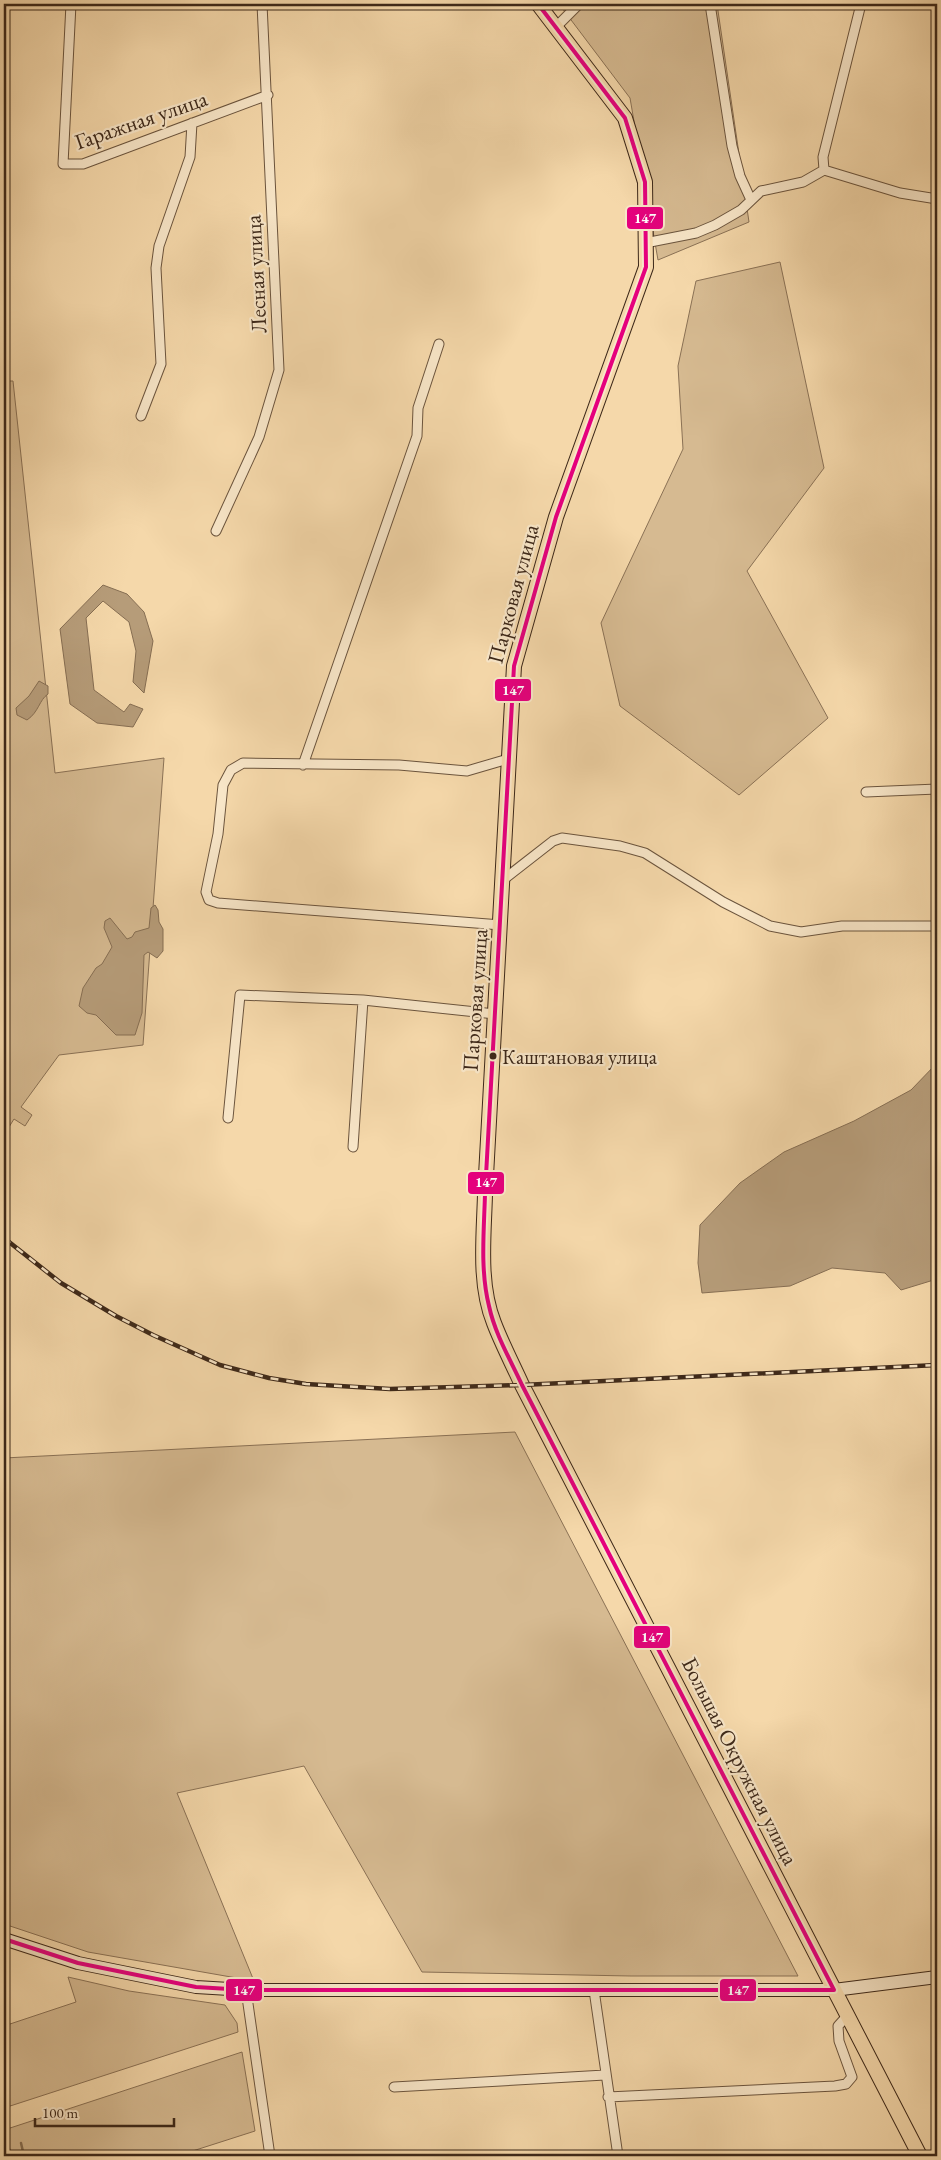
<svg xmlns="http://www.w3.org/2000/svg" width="941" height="2160" font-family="'EB Garamond',serif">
  <rect width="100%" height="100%" fill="#f5d8aa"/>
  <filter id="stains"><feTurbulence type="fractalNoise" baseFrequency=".004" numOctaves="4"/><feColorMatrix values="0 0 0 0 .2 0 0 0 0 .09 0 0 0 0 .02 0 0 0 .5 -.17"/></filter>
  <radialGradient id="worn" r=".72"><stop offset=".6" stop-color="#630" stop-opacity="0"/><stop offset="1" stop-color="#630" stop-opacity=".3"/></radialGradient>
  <path fill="#d6ba91" stroke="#8a7155" d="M559 4H717L749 222 658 260 630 98Z
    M780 262 824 468 747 571 828 718 739 795 620 706 601 623 683 449 678 366 696 281Z
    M4 381H13L55 773 164 758 143 1045 59 1055 21 1107 32 1115 25 1126 14 1119 4 1135Z
    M515 1432 798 1976H631L422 1972 304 1766 177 1793 254 1981 88 1952 4 1924V1458Z
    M68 1977 129 1991 225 2005 237 2023 238 2032 4 2108V2026L76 2002Z
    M242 2052 255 2131 177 2156H12L4 2130Z"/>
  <path fill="#b69c79" stroke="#866e53" d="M103 585 127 594 144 612 153 641 144 693 133 682 136 651 129 622 103 601 86 618 94 690 124 712 130 704 143 709 133 727 97 723 70 704 60 629Z
    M39 681 48 686V694C39 700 39 712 27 720L17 715 16 708 29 696Z
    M155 905 158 910 159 922 163 929V951L157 958 148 952 144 955 142 1013 135 1035H116L96 1015 87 1013 79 1006 83 988 96 968 102 964 112 947 104 928 105 921 110 918 127 939 132 937 135 932 149 928 151 908Z
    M937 1063V1279L901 1290 885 1273 832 1268 790 1286 702 1293 698 1263 700 1225 740 1183 784 1152 854 1121 911 1090Z"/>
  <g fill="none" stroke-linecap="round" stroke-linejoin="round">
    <path stroke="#866e53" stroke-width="2.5" d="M21 2143 24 2156"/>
    <g stroke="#6b543d" stroke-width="11">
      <path id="street" d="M71 4 63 164H83L268 95
        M710 4 732 146 740 176 751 200
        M556 27 579 4
        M824 170 823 157 861 4
        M824 170 900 193 937 199
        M645 243 696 233 715 225 741 210 761 191 803 182 824 170
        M141 416 161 364 156 268 159 246 190 157 192 123
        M216 531 259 437 279 370 262 4
        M303 765 417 436 418 408 439 344
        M866 792 937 789
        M503 880 553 841 562 838 620 846 645 853 723 902 770 926 801 932 842 926H937
        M501 925 218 903 209 900 206 892 218 834 223 785 231 770 243 763 399 765 467 771 508 759
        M228 1118 240 995 363 1000 495 1014
        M353 1147 363 1000
        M246 1990 270 2156
        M594 1990 618 2156
        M394 2087 605 2075
        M608 2097 835 2086 846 2084 852 2077 839 2041 838 2026 847 2016"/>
    </g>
    <g stroke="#3d2819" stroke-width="14">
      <path id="secondary" d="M4 1939 78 1963 196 1987 246 1990H834L937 1977"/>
    </g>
    <g stroke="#3d2819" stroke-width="16">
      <path id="primary" d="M538 4 625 118 645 182 646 267 556 517 514 666 485 1194C484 1236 478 1283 494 1323 502 1344 513 1365 522 1385L920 2156"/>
    </g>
    <use href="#street" stroke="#f8e6c8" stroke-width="9"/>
    <use href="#secondary" stroke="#f8e6c8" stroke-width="12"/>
    <use href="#primary" stroke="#f5d8aa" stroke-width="14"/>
    <g stroke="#3d2819" stroke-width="4.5">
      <path id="rail" d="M4 1238 61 1283 116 1316 153 1335 220 1365 269 1378 306 1384 390 1389 522 1385 937 1365"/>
    </g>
    <use href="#rail" stroke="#f8e6c8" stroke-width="2.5" stroke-dasharray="8" stroke-linecap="butt"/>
    <g stroke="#f8e6c8" stroke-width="8">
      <path id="bus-1" d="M4 1939 78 1963 196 1987 246 1990H834L522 1385C510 1359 495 1334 489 1306 480 1270 484 1231 485 1194L514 666 556 517 646 267 645 182 625 118 538 4"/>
    </g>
    <use href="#bus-1" stroke="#e5007d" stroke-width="4"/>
  </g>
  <circle fill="#3d2819" stroke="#f8e6c8" stroke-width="2" cx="493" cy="1056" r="4.5"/>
  <g text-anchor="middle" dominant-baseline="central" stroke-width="4.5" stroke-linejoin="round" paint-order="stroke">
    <g font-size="21" fill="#3d2819" stroke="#f8e6c8" text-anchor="start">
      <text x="502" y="1056">Каштановая улица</text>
    </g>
    <g font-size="22" fill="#3d2819" stroke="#f8e6c8">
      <text transform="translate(141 120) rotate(-19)">Гаражная улица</text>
      <text transform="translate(256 274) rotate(-93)">Лесная улица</text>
      <text transform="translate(513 594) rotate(-75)">Парковая улица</text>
      <text transform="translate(475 1000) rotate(-86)">Парковая улица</text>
      <text transform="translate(740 1761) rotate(63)">Большая Окружная улица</text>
    </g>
  </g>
  <g stroke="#f8e6c8" stroke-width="2">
    <rect x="626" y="206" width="38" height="24" rx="5" fill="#e5007d"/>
    <rect x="494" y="678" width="38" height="24" rx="5" fill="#e5007d"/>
    <rect x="467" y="1171" width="38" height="24" rx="5" fill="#e5007d"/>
    <rect x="633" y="1625" width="38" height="24" rx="5" fill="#e5007d"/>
    <rect x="225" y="1978" width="38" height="24" rx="5" fill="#e5007d"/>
    <rect x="719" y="1978" width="38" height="24" rx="5" fill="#e5007d"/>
  </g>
  <g font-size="14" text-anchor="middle" font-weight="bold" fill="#fff">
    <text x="645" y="223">147</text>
    <text x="513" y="695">147</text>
    <text x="486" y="1187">147</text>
    <text x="652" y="1642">147</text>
    <text x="244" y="1995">147</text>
    <text x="738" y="1995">147</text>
  </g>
  <rect width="941" height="2160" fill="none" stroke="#f5d8aa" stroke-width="20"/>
  <rect x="5" y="5" width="931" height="2150" fill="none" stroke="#3d2819" stroke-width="2.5"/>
  <rect x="10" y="10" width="921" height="2140" fill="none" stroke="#3d2819"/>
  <path d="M35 2118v8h139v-8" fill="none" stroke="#3d2819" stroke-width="2.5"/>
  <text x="42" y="2118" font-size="15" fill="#3d2819" stroke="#f8e6c8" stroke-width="4" paint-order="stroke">100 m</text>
  <rect width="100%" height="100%" filter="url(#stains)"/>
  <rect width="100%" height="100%" fill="url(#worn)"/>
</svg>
